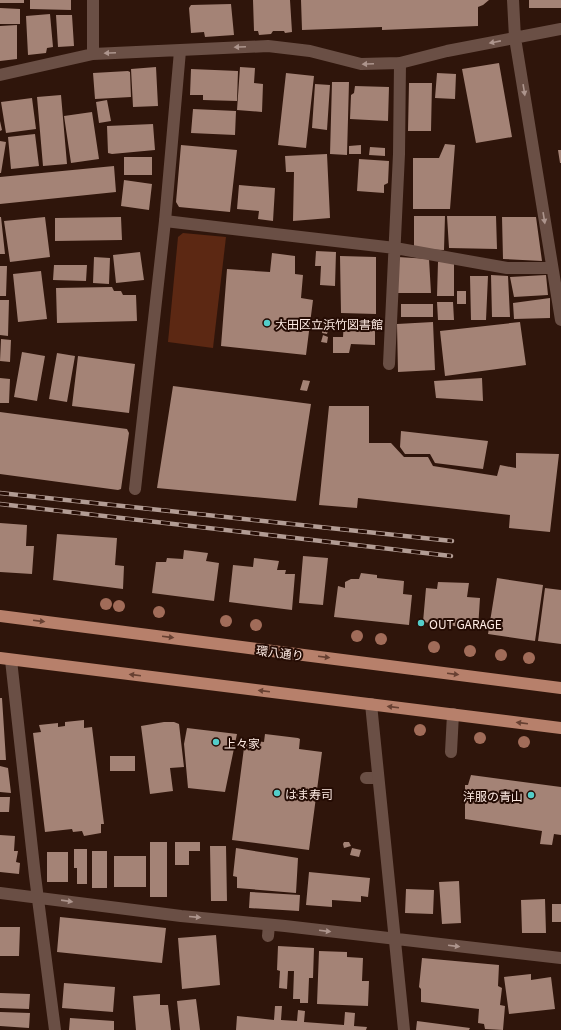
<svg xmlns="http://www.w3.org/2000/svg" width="561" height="1030" font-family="Georgia,'Noto Sans JP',serif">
  <rect width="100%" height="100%" fill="#2f150b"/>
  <path fill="#5c2813" d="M183 233 226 237 213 348 168 342 178 237Z"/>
  <path fill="#a48376" d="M0 0H24V3H0Z
    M30 0H71V10L30 9Z
    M253 0H290L292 32 285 33 284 31H273L271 34 259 35 258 31H254Z
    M301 0H489L483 5 478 7V26L382 30V27L302 30Z
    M529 0H561V8H529Z
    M231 4 234 35 205 37 204 32 191 33 189 8 191 5Z
    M0 8 20 9V24H0Z
    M50 14 53 47 47 48 46 53 28 55 26 16Z
    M56 15H72L74 46 58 47Z
    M17 25V59L0 61V26Z
    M499 63 512 137 476 143 462 69Z
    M156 67 158 106 133 107 131 69Z
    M240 67 255 68 254 83 263 84 262 112 237 110Z
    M191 69 238 71 237 101 203 100V95H190Z
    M128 71 130 72 131 97 95 99 93 73Z
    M286 73 314 76 306 148 278 145Z
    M437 73 456 74 455 99 435 98Z
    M332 82H349L347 155 330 154Z
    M409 83H432L431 131H408Z
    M315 84 330 85 327 130 312 128Z
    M355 86 389 87 388 121 350 119 351 95 354 93Z
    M61 95 67 164 43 166 37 97Z
    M32 98 36 129 6 133 1 102Z
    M107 100 111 121 99 123 96 102Z
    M193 109 236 111 235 135 191 133Z
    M92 112 99 159 71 163 64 116Z
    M0 121 2 130 0 131Z
    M153 124 155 150 112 154 108 153 107 126Z
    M35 134 39 166 11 169 8 137Z
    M0 141 6 142 1 173H0Z
    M445 144 455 145 450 209H413V158H439Z
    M181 145 237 150 230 212 179 207 176 202Z
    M361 145V154H349V146Z
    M370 147 385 148V156L369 155Z
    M558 150H561V163H560Z
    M327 154 330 218 293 221 294 172H286L285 156Z
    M124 157H152V175H124Z
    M359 159 389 161 388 183 384 185V193L357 191Z
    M114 166 116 192 0 204V177Z
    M124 180 152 184 149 210 121 206Z
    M239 185 275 188 273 221 258 219 259 211 237 209Z
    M414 216H445L444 250 414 249Z
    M447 216H496L497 249 449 248Z
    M0 217H1L5 254H0Z
    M45 217 50 257 10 262 4 221Z
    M121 217 122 240 55 241V218Z
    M502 217H536L542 261 503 259Z
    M316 251 336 252 335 286 320 285 321 266H315Z
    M140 252 144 280 116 283 113 255Z
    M272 253 295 256V274L303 275 301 298 313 300 306 355 221 346 227 269 270 272Z
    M340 256 376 257V314L341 313Z
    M94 257 110 258 109 284 93 283Z
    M398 257 429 259 431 293H397Z
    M438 262H454V296H437Z
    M54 265H87L86 281 53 280Z
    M0 266H7L6 296H0Z
    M41 271 47 319 18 322 13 274Z
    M491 275 508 276 510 317H492Z
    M546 275 548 295 514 297 510 277Z
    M470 276H488L486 320H471Z
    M112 287 114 291H121L123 295H136L137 321 57 323 56 288Z
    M457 291H466V304H457Z
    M550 298V318L514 319 513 303Z
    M0 300H9L8 336 0 335Z
    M437 302H453L454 320H438Z
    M401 304H433V317H401Z
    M344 320 375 321V345L351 344 349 353H333V337H343Z
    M433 322 435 370 398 372 397 324Z
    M520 322 526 365 445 376 440 331Z
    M324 323 330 324 327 334 322 333Z
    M323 335 328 337 327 343 321 342Z
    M1 339 11 340 10 362 0 361Z
    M22 352 45 356 37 401 14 397Z
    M57 353 75 356 67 402 49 399Z
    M78 356 135 364 129 413 72 406Z
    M0 378 10 379 9 403H0Z
    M482 378 483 401 436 398 434 381Z
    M303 380 310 381 307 391 300 390Z
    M173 386 311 404 296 501 157 488Z
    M329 406H369V443H391L404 457H428L433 466 497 476 500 465 516 468V453L559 454 550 532 509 528 510 515 358 498 357 508 319 505Z
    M0 412 127 429 129 433 121 489 118 490 0 474Z
    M401 431 488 441 483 469 435 463 430 454H405L400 447Z
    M0 523 27 525 26 546H34L32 574 0 572Z
    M57 534 117 538 115 565 124 566 123 589 53 580Z
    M184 550 208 553 206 561 219 563 214 601 152 593 156 562H166L167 558 183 559Z
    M303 556 328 558 323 605 299 603Z
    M254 558 279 561 277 570H286L285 574H295L292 610 229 602 233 565 253 567Z
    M361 573 377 575V578L404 581 403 594 412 595 409 625 334 617 338 586 345 588V582L351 579H359Z
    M497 578 543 585 535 641 488 634Z
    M438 582 469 583 467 597 480 598 478 629 423 622 426 588 437 589Z
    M545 588 561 590V644L538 641Z
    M0 698H2L6 760H0Z
    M84 720V728L92 727 104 824H101V833L84 836 82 831 73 832 72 829 45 832 33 733 41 732 39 725 58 723V727L65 726V722Z
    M164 722H174L179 724 184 767 170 768 173 791 150 794 141 726Z
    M187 728 237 734 225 792 188 788 184 744Z
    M265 734 298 738 300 739 299 749 322 752 309 850 232 840 245 740 264 742Z
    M110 756H135V771H110Z
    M0 766 8 768 11 793 0 792Z
    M471 775 561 787V835L554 834 552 845 540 844 542 831 465 819V785H468Z
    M0 797H10L9 812H0Z
    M0 835 15 836 14 851H18L16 862 20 863 19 874 0 872Z
    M150 842H167V897H150Z
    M175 842H200V851H189V865H175Z
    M344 842H349L351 846 344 848 343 844Z
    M210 846H226L227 901H211Z
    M236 848 298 858 296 893 237 888V877L233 876Z
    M352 848 361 850 359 857 350 855Z
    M74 849H87V884H77V868H74Z
    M92 851H107V888H92Z
    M47 852H68V882H47Z
    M114 856H146V887H114Z
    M309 872 370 878 368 897 361 896V902L332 900V907L306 905Z
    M459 881 461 923 442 924 439 882Z
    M406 889 434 890 433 914 405 913Z
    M250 892 300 895 299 911 249 908Z
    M545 899 546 933H522L521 900Z
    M552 904H561V922H552Z
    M60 917 166 928 162 963 57 952Z
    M0 927H20L19 956H0Z
    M216 935 220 985 182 989 178 938Z
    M278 946 314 948 313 978H309L308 1003H300V999H293L294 971H288L287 989 279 988 280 971 277 970Z
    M319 951 347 952V957L363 958 362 981H369L368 1006 317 1004Z
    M422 958 499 965 498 986 502 988 500 1005 505 1006 503 1030 485 1029 484 1024 478 1023 479 1009 421 1002V989L419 987Z
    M531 974V980L551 977 555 1009 509 1014 504 977Z
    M64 983 115 987 113 1012 62 1008Z
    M0 993 30 994 29 1009 0 1008Z
    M160 994V1005H168L171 1030H136L133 996Z
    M196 999 200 1030H180L177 1001Z
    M275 1006H282L281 1020 297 1021 298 1010 305 1011 304 1022 344 1025 345 1012 355 1013 354 1026 367 1027 366 1030H236L237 1016 274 1020Z
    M0 1012 30 1013 29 1028 0 1026Z
    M70 1018 114 1021V1030H69Z
    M417 1021 470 1028 469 1030H416Z"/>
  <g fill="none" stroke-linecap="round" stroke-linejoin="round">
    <path stroke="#6a4f45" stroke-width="12" d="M165 221 395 248 507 268H552
      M389 364 399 154 400 63
      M451 752 453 714
      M366 778H378
      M268 936 269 925"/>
    <path stroke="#6a4f45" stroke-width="12" d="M513 0 515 38 561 320
      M93 54V0
      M0 75 93 54 268 46 310 51 361 64 400 63 447 51 561 29
      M135 489 165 221 180 51
      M11 660 35 876 55 1030
      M371 704 404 1030
      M0 893 181 916 285 926 561 958"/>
    <path stroke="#b7806b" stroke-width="12" d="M0 616 561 688
      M0 658 561 728"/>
    <g stroke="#b29c94" stroke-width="4.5">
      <path id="rail" d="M0 493 452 541
        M0 504 451 556"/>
    </g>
    <use href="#rail" stroke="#250c04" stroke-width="3" stroke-dasharray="9" stroke-linecap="butt"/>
  </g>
  <g fill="#a16c59">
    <circle cx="106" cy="604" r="6"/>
    <circle cx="119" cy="606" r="6"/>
    <circle cx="159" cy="612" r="6"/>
    <circle cx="226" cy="621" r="6"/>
    <circle cx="256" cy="625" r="6"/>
    <circle cx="357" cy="636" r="6"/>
    <circle cx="381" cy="639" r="6"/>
    <circle cx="434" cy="647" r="6"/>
    <circle cx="470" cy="651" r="6"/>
    <circle cx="501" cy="655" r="6"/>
    <circle cx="529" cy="658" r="6"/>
    <circle cx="420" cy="730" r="6"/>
    <circle cx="480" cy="738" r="6"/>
    <circle cx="524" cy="742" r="6"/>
  </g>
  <defs><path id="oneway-solid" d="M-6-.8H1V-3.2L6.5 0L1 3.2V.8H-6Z"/></defs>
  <g fill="#ad958d">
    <use href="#oneway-solid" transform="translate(495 42) rotate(169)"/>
    <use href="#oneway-solid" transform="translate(240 47) rotate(177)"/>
    <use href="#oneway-solid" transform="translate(110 53) rotate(178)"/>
    <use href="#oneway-solid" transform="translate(368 64) rotate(178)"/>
    <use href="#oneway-solid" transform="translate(524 90) rotate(81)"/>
    <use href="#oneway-solid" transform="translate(544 218) rotate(81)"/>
    <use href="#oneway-solid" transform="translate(67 901) rotate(8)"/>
    <use href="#oneway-solid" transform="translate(195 917) rotate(5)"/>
    <use href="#oneway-solid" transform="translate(325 931) rotate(7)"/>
    <use href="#oneway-solid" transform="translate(454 946) rotate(7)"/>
  </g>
  <g fill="#674032">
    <use href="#oneway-solid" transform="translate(39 621) rotate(7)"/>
    <use href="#oneway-solid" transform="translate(168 637) rotate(7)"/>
    <use href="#oneway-solid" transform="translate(324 657) rotate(7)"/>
    <use href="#oneway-solid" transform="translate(453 674) rotate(7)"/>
    <use href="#oneway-solid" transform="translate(135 675) rotate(-173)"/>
    <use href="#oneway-solid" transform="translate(264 691) rotate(-173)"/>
    <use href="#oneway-solid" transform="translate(393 707) rotate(-173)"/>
    <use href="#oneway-solid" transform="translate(522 723) rotate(-173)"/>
  </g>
  <g fill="#53cdc9" stroke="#250c04" stroke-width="1.5">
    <circle cx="267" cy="323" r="4"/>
    <circle cx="421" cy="623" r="4"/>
    <circle cx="216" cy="742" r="4"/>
    <circle cx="277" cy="793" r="4"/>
    <circle cx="531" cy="795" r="4"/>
  </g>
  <g text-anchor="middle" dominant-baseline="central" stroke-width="4" stroke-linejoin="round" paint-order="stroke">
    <g font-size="12" fill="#feebe4" stroke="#250c04" text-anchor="start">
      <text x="275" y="323">大田区立浜竹図書館</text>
      <text x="429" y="623">OUT GARAGE</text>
      <text x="224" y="742">上々家</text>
      <text x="285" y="793">はま寿司</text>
      <text x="523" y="795" text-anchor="end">洋服の青山</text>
    </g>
    <g font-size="12" fill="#feebe4" stroke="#250c04">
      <text transform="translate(280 652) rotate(7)">環八通り</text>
    </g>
  </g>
</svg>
